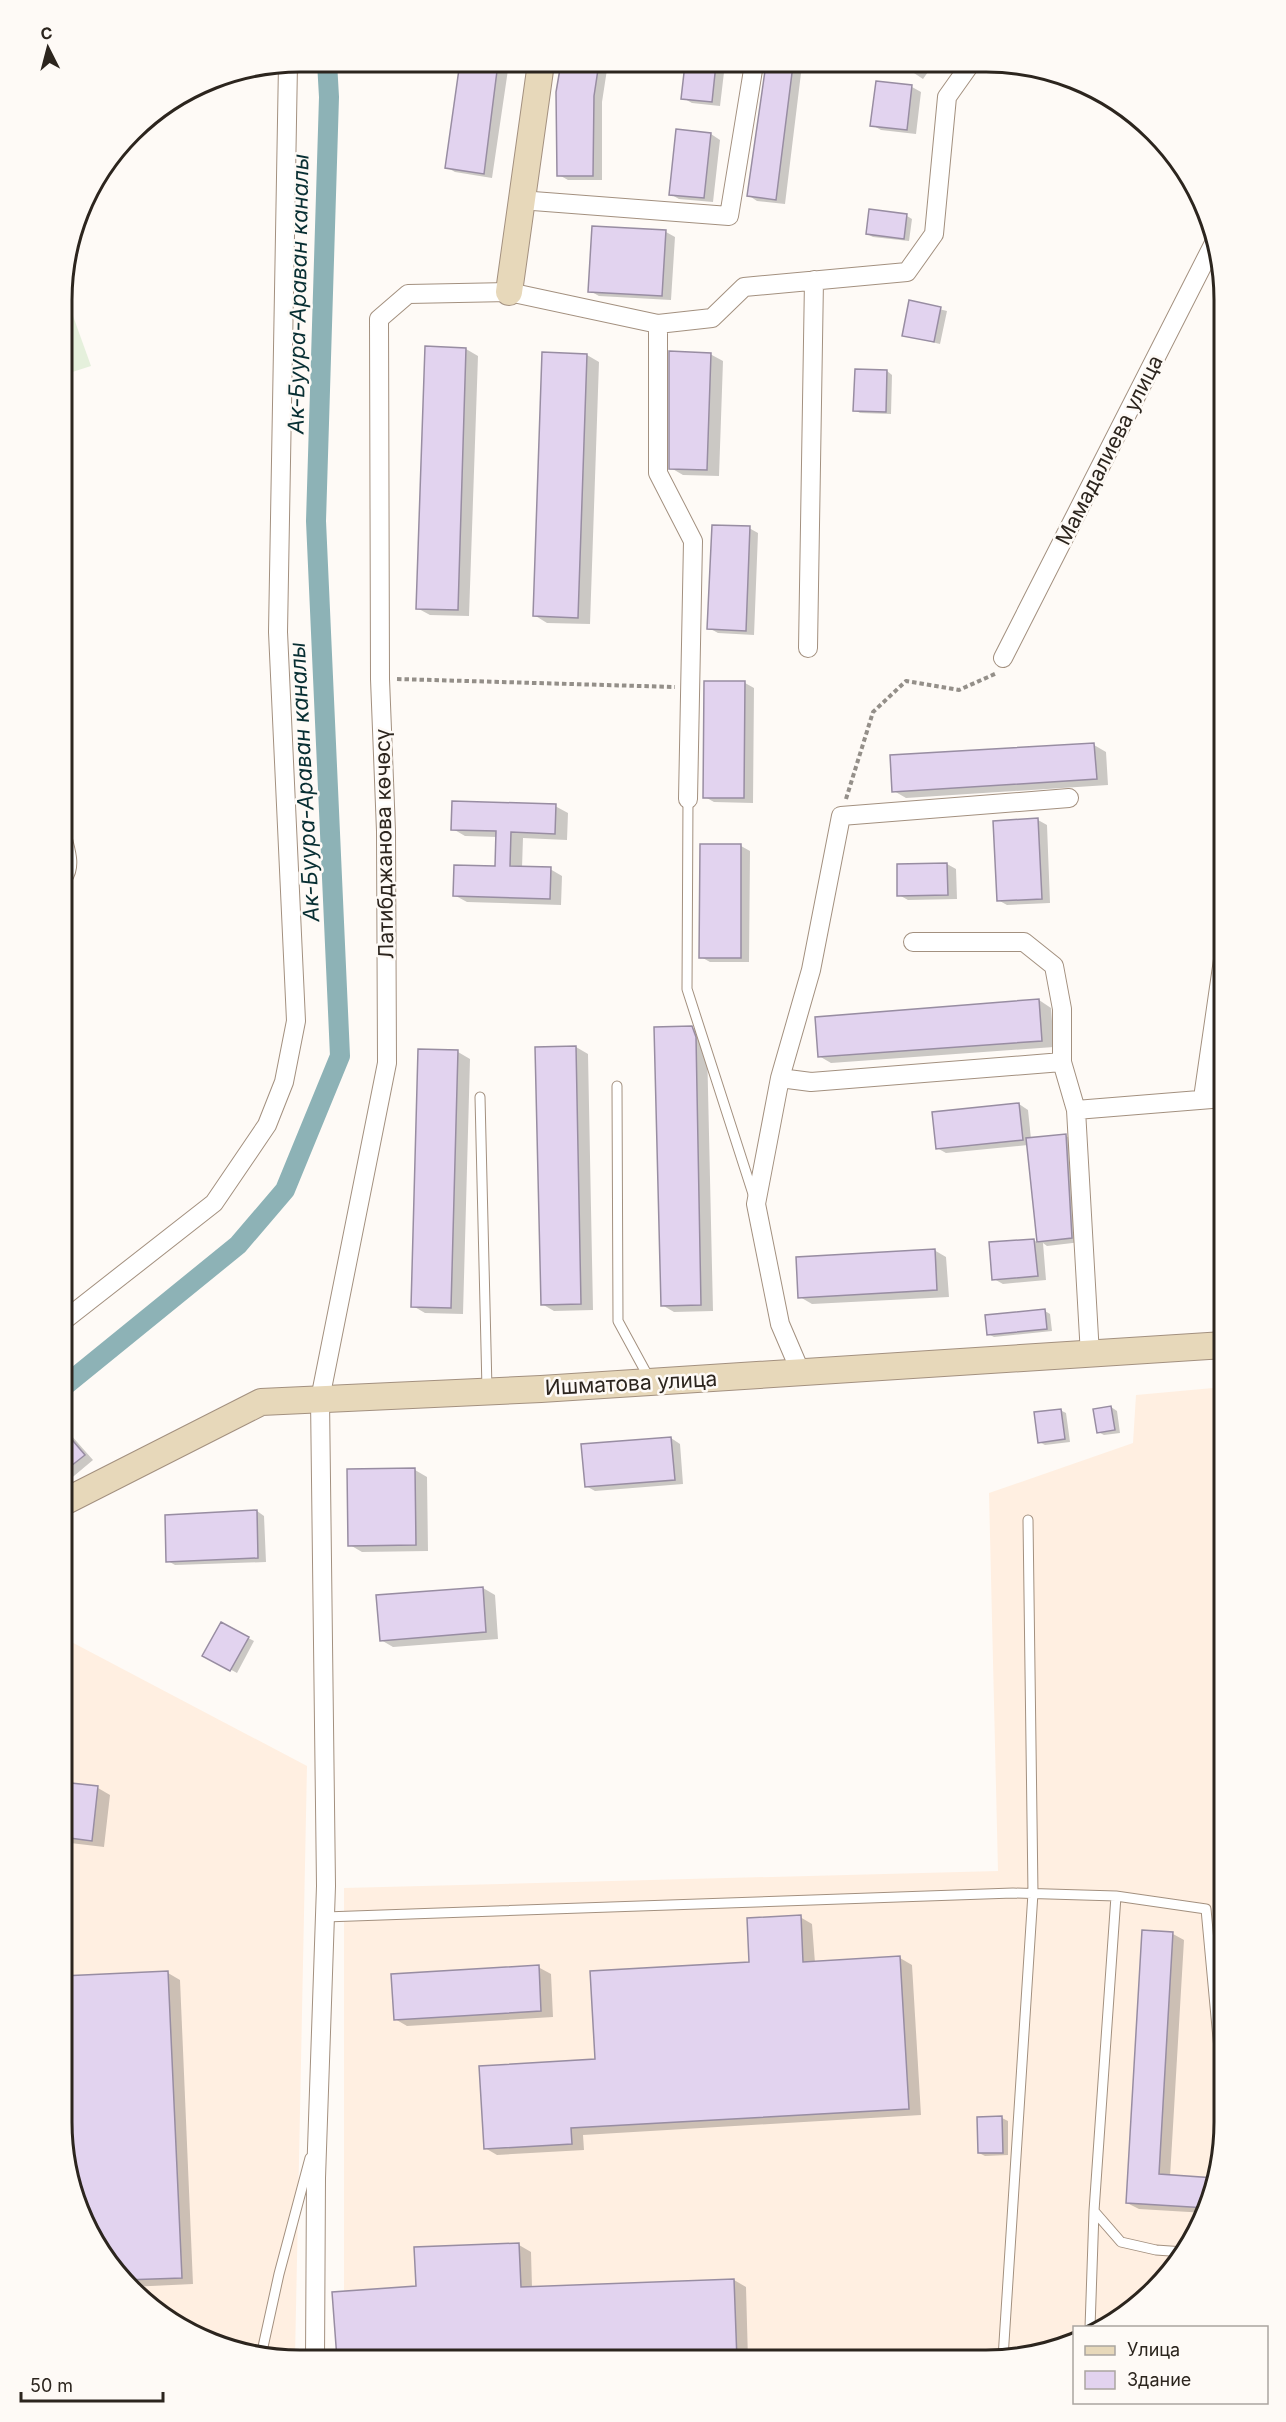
<svg xmlns="http://www.w3.org/2000/svg" width="1286" height="2422" font-family="Inter,sans-serif">
  <rect width="100%" height="100%" fill="#fefaf6"/>
  <path fill="#ffefe1" d="M1224 1387V2138L1206 2213 1175 2267 1119 2320 1103 2327 1074 2328V2342L1062 2348 986 2360 344 2359V1888L998 1871 989 1493 1133 1443 1136 1395Z
    M62 1637 307 1766 295 2358H269L195 2336 143 2301 102 2254 74 2198 62 2122Z"/>
  <path fill="#e5f0dc" d="M63 288 91 366 63 375Z"/>
  <path fill="#0003" d="M462 62 509 63 492 178 455 172 446 167Z
    M562 63H608L602 102V180H568L559 175Z
    M687 64H725L720 106 692 103 683 98Z
    M767 64 802 65 785 204 757 201 748 195Z
    M902 65H933L923 79Z
    M877 83 912 87 921 92 916 134 881 130 872 125Z
    M711 134 720 140 713 202 679 199 670 194Z
    M907 216 912 219 909 241 873 237 867 234Z
    M666 232 675 237 671 300 599 296 590 291Z
    M910 302 947 311 940 344 903 335Z
    M466 349 478 356 469 616 430 615 417 608Z
    M710 354 723 361 719 476 683 475 671 468Z
    M587 355 599 362 590 624 547 623 534 615Z
    M887 371 892 375 891 414 860 413 855 410Z
    M749 528 758 533 754 635 718 633 709 628Z
    M745 683 754 688 753 803 714 802 705 797Z
    M1094 745 1106 752 1108 785 906 798 894 791Z
    M555 806 568 813 567 840 523 838 522 868 550 869 562 876 561 905 467 902 454 895 496 868 497 837 465 836 453 829Z
    M1038 820 1047 825 1050 903 1007 905 998 900Z
    M741 846 750 851 749 962H710L701 957Z
    M947 864 956 869 957 899 908 900 899 895 898 865Z
    M1039 1000 1051 1008 1054 1047 831 1063 819 1056Z
    M691 1027 704 1035 707 1045 713 1311 674 1312 662 1305Z
    M576 1047 588 1054 593 1310 554 1311 542 1304Z
    M458 1052 470 1059 463 1314 425 1313 413 1306Z
    M1019 1104 1028 1110 1031 1139 1066 1136 1075 1141 1081 1242 1047 1246 1043 1243 1046 1280 1003 1284 994 1279 1034 1240 1038 1243 1028 1145 946 1153 937 1148Z
    M934 1250 946 1257 949 1297 812 1304 800 1297Z
    M1045 1311 1050 1314 1052 1331 994 1337 988 1334Z
    M1111 1407 1117 1411 1120 1433 1104 1435 1098 1432Z
    M1060 1410 1066 1413 1070 1442 1045 1445 1039 1442Z
    M62 1425 93 1460 62 1486Z
    M671 1438 680 1444 683 1484 595 1491 586 1486Z
    M415 1470 427 1477 428 1551 362 1552 350 1545Z
    M257 1511 264 1516 266 1562 175 1565 168 1561Z
    M483 1588 495 1595 498 1639 393 1647 381 1640Z
    M221 1624 254 1641 237 1673 204 1655Z
    M62 1784 98 1788 110 1795 104 1847 62 1842Z
    M800 1917 812 1924 815 1963 900 1958 912 1965 921 2115 583 2135 584 2150 497 2155 485 2148 751 1964Z
    M1173 1934 1184 1940 1170 2177 1214 2179 1206 2213 1139 2209 1127 2203Z
    M538 1967 551 1974 553 2017 407 2026 395 2019Z
    M168 1973 180 1980 193 2284 130 2287 102 2254 74 2198 62 2122V1977Z
    M1002 2118 1008 2121V2155L985 2156 979 2153Z
    M519 2245 531 2252 532 2288 734 2280 746 2287 748 2360 339 2359 417 2288Z"/>
  <g fill="none" stroke-linecap="round" stroke-linejoin="round">
    <path stroke="#8db2b6" stroke-width="20" d="M62 1388 238 1245 285 1190 340 1056 316 521 329 97 327 62"/>
  </g>
  <path fill="#e2d3ef" stroke="#988da2" stroke-width="1.5" d="M460 62 498 63 484 174 445 168Z
    M561 63H599L594 96 593 176H557L556 92Z
    M685 64H716L712 102 681 99Z
    M766 64 793 65 776 200 747 196Z
    M876 81 912 85 907 130 870 126Z
    M676 129 711 133 704 198 669 195Z
    M869 209 907 214 904 239 866 234Z
    M592 226 666 230 662 296 588 292Z
    M909 300 941 307 934 342 902 336Z
    M425 346 466 348 458 610 416 609Z
    M669 351 711 353 707 470 669 469Z
    M542 352 587 354 578 618 533 616Z
    M855 369 887 370 886 412 853 411Z
    M712 525 750 526 746 631 707 629Z
    M704 681H745L744 798H703Z
    M1094 743 1097 779 892 792 890 755Z
    M452 801 556 804 555 834 511 832 510 866 551 867 550 899 453 896 454 865 495 866 496 831 451 830Z
    M1038 818 1042 899 997 901 993 821Z
    M700 844H741V958H699Z
    M947 863 948 895 897 896V864Z
    M1039 999 1042 1041 818 1057 815 1017Z
    M692 1026 696 1037 701 1305 661 1306 654 1027Z
    M576 1046 581 1304 541 1305 535 1047Z
    M418 1049 458 1050 451 1308 411 1307Z
    M1019 1103 1023 1140 936 1149 932 1112Z
    M1066 1134 1072 1238 1037 1242 1026 1138Z
    M1034 1239 1038 1276 992 1280 989 1242Z
    M935 1249 937 1290 798 1298 796 1257Z
    M1045 1309 1047 1329 987 1335 985 1315Z
    M1111 1406 1115 1430 1097 1433 1093 1409Z
    M1061 1409 1065 1439 1038 1443 1034 1412Z
    M62 1428 85 1455 62 1473Z
    M671 1437 675 1480 585 1487 581 1444Z
    M415 1468 416 1545 348 1546 347 1469Z
    M257 1510 258 1558 166 1562 165 1515Z
    M483 1587 486 1632 380 1641 376 1595Z
    M221 1622 249 1637 230 1671 202 1656Z
    M62 1782 98 1786 92 1841 62 1837Z
    M801 1915 803 1962 900 1956 909 2109 571 2128 572 2144 484 2149 479 2066 595 2059 590 1971 749 1962 747 1918Z
    M1142 1930 1173 1932 1159 2174 1215 2178 1207 2208 1126 2203Z
    M539 1965 541 2011 394 2020 391 1974Z
    M168 1971 182 2278 124 2280 102 2254 74 2198 62 2122V1976Z
    M1002 2116 1003 2153H978L977 2117Z
    M519 2243 521 2287 734 2279 737 2360 337 2359 332 2292 416 2286 414 2247Z"/>
  <g fill="none" stroke-linecap="round" stroke-linejoin="round">
    <g stroke="#a3907f" stroke-width="11">
      <path id="lane" d="M688 799 687 989 754 1197
        M617 1086 618 1321 649 1378
        M480 1097 487 1389
        M325 1917 1013 1893 1116 1896 1206 1909 1219 2049 1224 2053
        M1094 2211 1121 2242 1156 2250 1184 2252
        M1090 2328 1094 2211 1116 1896
        M261 2356 279 2274 310 2158
        M1003 2358 1033 1893 1028 1520"/>
    </g>
    <g stroke="#a3907f" stroke-width="20">
      <path id="street" d="M520 200 729 216 754 64
        M658 324V473L693 541 688 799
        M808 648 814 280
        M1003 658 1215 241
        M63 877C71 866 66 852 63 840
        M913 942H1024L1054 966 1062 1009V1062L1076 1110 1090 1355
        M780 1078 811 1082 1062 1062
        M1203 1098 1224 953
        M1076 1110 1224 1098
        M62 1322 214 1203 267 1125 284 1082 296 1021 278 632 288 64
        M801 1373 780 1324 756 1204 780 1078 811 970 841 816 1069 798
        M315 2359 316 2178 326 1886 320 1399 387 1063 386 831 380 679 379 319 408 294 509 292 658 324 712 318 744 287 907 272 934 234 947 97 969 66"/>
    </g>
    <g stroke="#a3907f" stroke-width="28">
      <path id="secondary" d="M509 292 541 63
        M62 1503 261 1402 541 1389 1224 1345"/>
    </g>
    <path stroke="#948f89" stroke-width="4" stroke-dasharray="4.5 3" stroke-linecap="butt" d="M397 679 675 687
      M846 799 873 712 906 681 959 690 997 673"/>
    <use href="#lane" stroke="#fff" stroke-width="9"/>
    <use href="#street" stroke="#fff" stroke-width="18"/>
    <use href="#secondary" stroke="#e7d8ba" stroke-width="26"/>
  </g>
  <g text-anchor="middle" dominant-baseline="central" stroke-width="5" stroke-linejoin="round" paint-order="stroke">
    <g font-size="21" fill="#2c251e" stroke="#fefaf6">
      <text transform="translate(1109 450) rotate(-63)">Мамадалиева улица</text>
      <text transform="translate(384 844) rotate(-91)">Латибджанова көчөсү</text>
      <text transform="translate(631 1383) rotate(-3)">Ишматова улица</text>
    </g>
    <g font-size="22" font-style="italic" fill="#082f33" stroke="#fefaf6">
      <text transform="translate(298 294) rotate(-89)">Ак-Буура-Араван каналы</text>
      <text transform="translate(304 782) rotate(-93)">Ак-Буура-Араван каналы</text>
    </g>
  </g>
  <path d="M0 0H1286V2422H0ZM300 72H986A228 228 0 0 1 1214 300V2122A228 228 0 0 1 986 2350H300A228 228 0 0 1 72 2122V300A228 228 0 0 1 300 72Z" fill="#fefaf6" fill-rule="evenodd"/>
  <path fill="none" stroke="#2c251e" stroke-width="3" d="M300 72H986A228 228 0 0 1 1214 300V2122A228 228 0 0 1 986 2350H300A228 228 0 0 1 72 2122V300A228 228 0 0 1 300 72Z"/>
  <rect x="1073" y="2326" width="195" height="78" fill="#fefaf6" stroke="#aaa5a0" stroke-width="1.5"/>
  <rect x="1085" y="2346" width="30" height="9" fill="#e7d8ba" stroke="#aaa5a0" stroke-width="1.5"/>
  <text x="1127" y="2356" font-size="18" fill="#2c251e">Улица</text>
  <rect x="1085" y="2371" width="30" height="18" fill="#e2d3ef" stroke="#aaa5a0" stroke-width="1.5"/>
  <text x="1127" y="2386" font-size="18" fill="#2c251e">Здание</text>
  <g transform="translate(48 48) rotate(354)" stroke="#fefaf6" stroke-width="4.5" paint-order="stroke">
  <path d="M0-4.5L10 22L0 15L-10 22Z" fill="#2c251e"/>
  <text y="-9" font-size="16" font-weight="bold" text-anchor="middle" fill="#2c251e">С</text>
  </g>
  <path d="M21 2392v9h142v-9" fill="none" stroke="#2c251e" stroke-width="3"/>
  <text x="30" y="2392" font-size="18" fill="#2c251e" stroke="#fefaf6" stroke-width="4.5" paint-order="stroke">50 m</text>
</svg>
